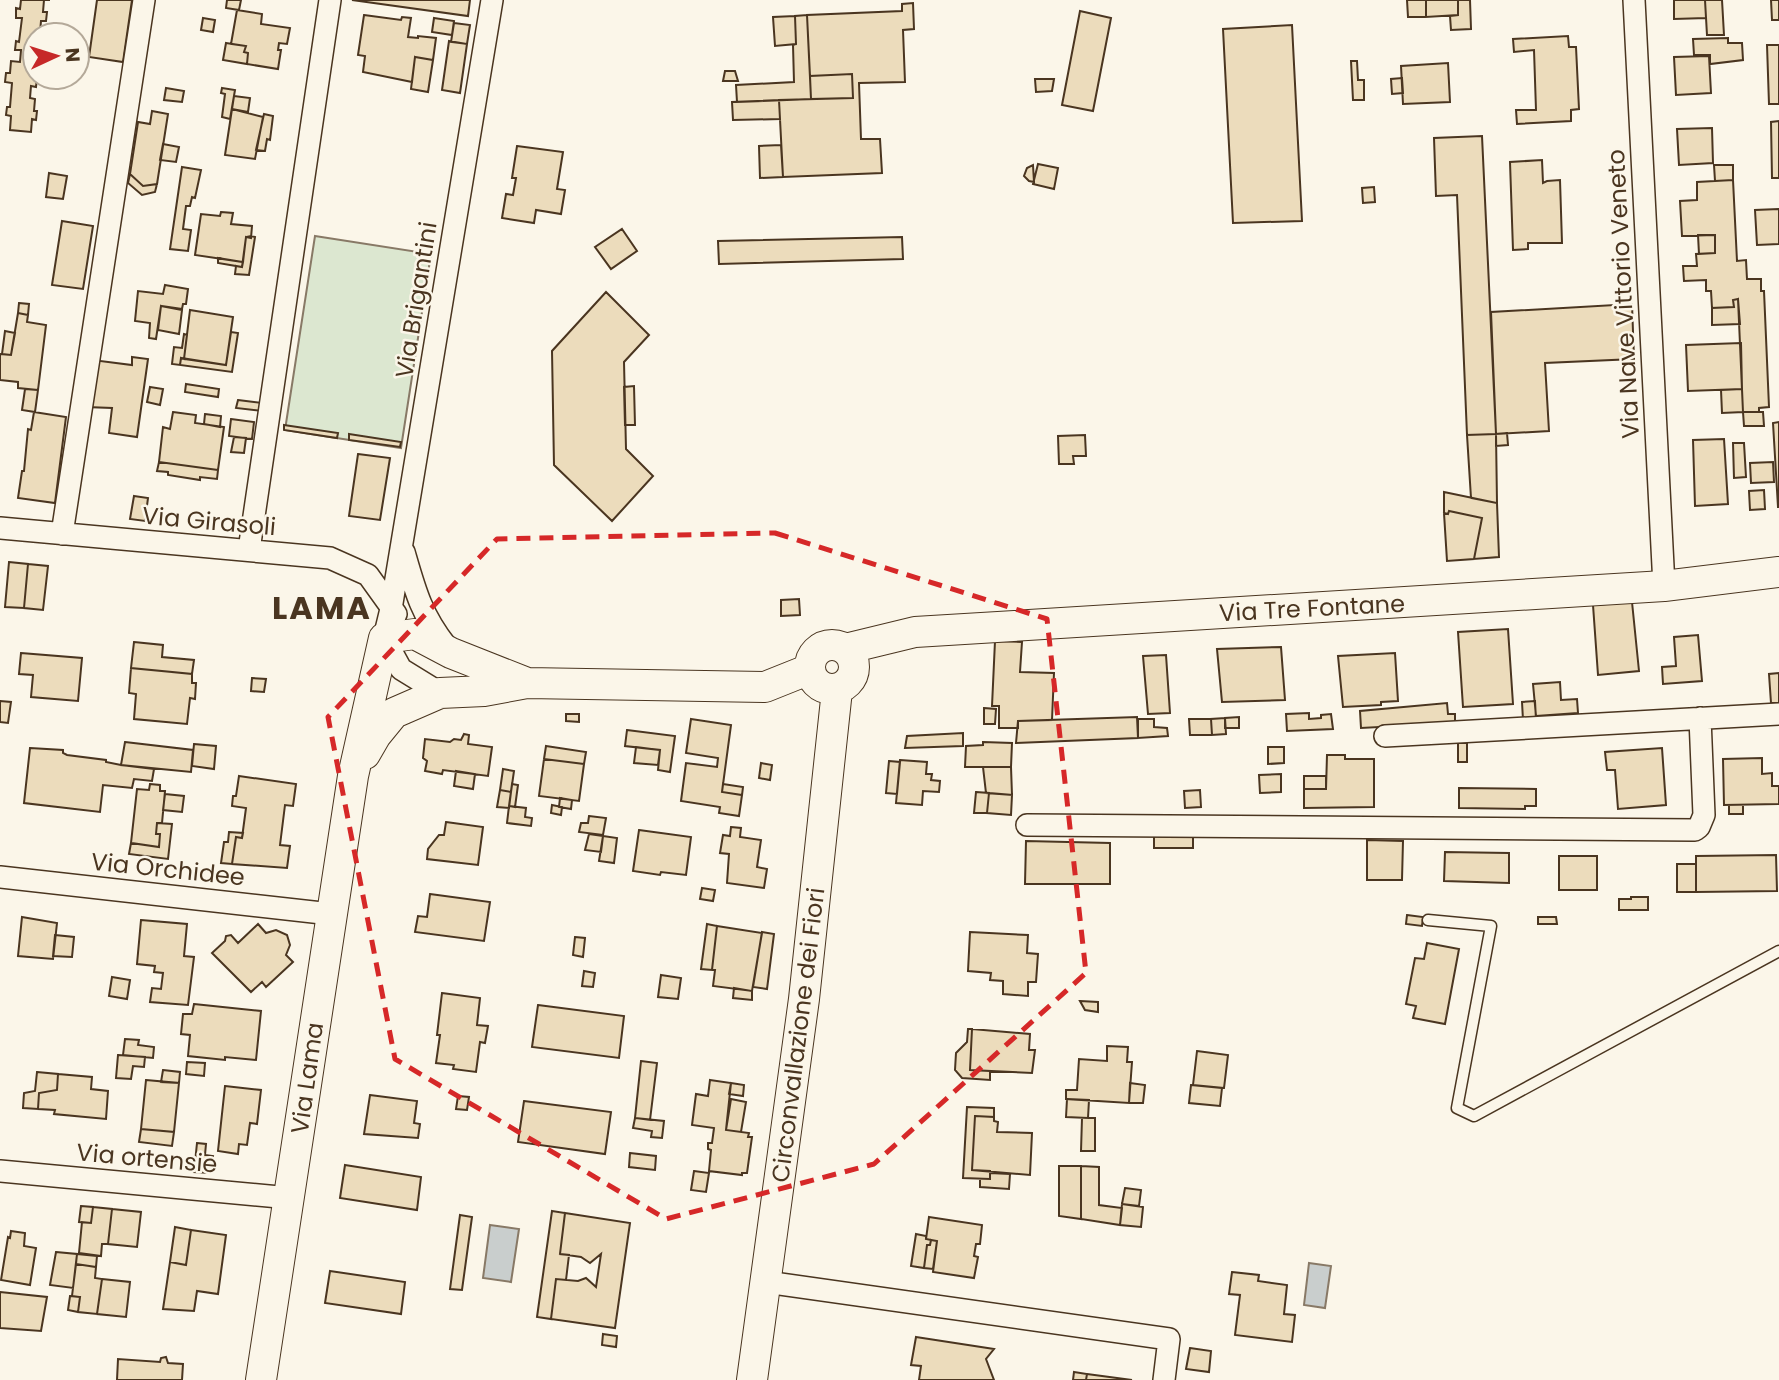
<svg xmlns="http://www.w3.org/2000/svg" width="1779" height="1380" font-family="Poppins,sans-serif">
  <rect width="100%" height="100%" fill="#fbf6e9"/>
  <path fill="#dce7d0" stroke="#887966" stroke-width="2" d="M315 236 431 254 401 448 285 430Z"/>
  <path fill="#c9cecd" stroke="#887966" stroke-width="2" d="M490 1225 519 1229 511 1282 483 1278Z
    M1309 1263 1331 1266 1325 1308 1304 1305Z"/>
  <path fill="#ecdcbc" stroke="#4a3520" stroke-width="2" d="M21 0H50H44L43 12H47L46 21H41L40 33 44 35H35L33 77 37 78 36 87 31 86 30 98 35 99 34 111H37L36 120 32 119 31 132 10 130 11 116 6 115 7 107H10L12 83 5 82 6 73H10L11 61 20 62 21 50H15L16 41 19 42 22 18H16V8L20 9Z
    M97 0H132L123 62 89 57Z
    M227 0H241L239 10 226 8Z
    M352 0H470L468 16Z
    M1407 0H1426V17H1408Z
    M1426 0H1458V15L1426 17Z
    M1458 0H1470L1471 29 1451 30 1450 16 1458 15Z
    M1674 0H1705L1706 18 1674 19Z
    M1705 0H1722L1724 35H1707Z
    M1771 0H1779V20H1772Z
    M913 3 914 29 903 30 905 82 859 83 861 139H880L882 173 783 177 779 100 853 98 852 74 810 76 807 15 902 11V4Z
    M237 10 262 14 261 24 290 28 287 44 279 43 278 50H281L278 69 247 64 248 53 244 52 246 46 231 44Z
    M1080 11 1111 18 1093 111 1062 105Z
    M364 15 401 20 402 17 411 18 408 37 418 38V36L436 38 433 60 415 57 412 82 363 72 365 56 358 55Z
    M807 15 811 99 737 102 736 85 794 82 793 45 796 44 795 16Z
    M795 16 796 44 775 46 773 17Z
    M203 18 215 20 213 32 201 30Z
    M434 18 454 21 452 35 432 32Z
    M454 23 470 25 467 44 451 42Z
    M1292 25 1302 221 1233 223 1223 29Z
    M1568 36 1569 47H1576L1579 109 1571 110V121L1517 124 1516 110H1536L1534 50 1514 52 1513 39Z
    M1728 38V43H1742L1743 60 1710 64V55H1694L1693 39Z
    M449 41 467 44 460 93 442 90Z
    M226 43 246 46 244 52 248 53 247 64 223 60Z
    M1767 45H1779V104H1769Z
    M1709 56 1711 93 1676 95 1674 57Z
    M415 57 433 60 428 92 411 89Z
    M1351 61H1357L1358 80H1364V100H1353Z
    M1448 63 1450 102 1403 104 1401 66Z
    M725 71H735L738 81H723Z
    M852 74 853 98 811 99 810 76Z
    M1402 78 1403 93 1392 94 1391 79Z
    M1035 79H1054L1052 91 1036 92Z
    M166 88 184 91 182 102 164 100Z
    M222 88 235 90 230 119 222 117 225 94 221 93Z
    M234 96 250 98 248 112 232 109Z
    M779 100 780 119 733 120 732 102Z
    M232 109 263 117 255 159 225 155Z
    M152 111 168 114 157 184 143 186 130 174 138 122 150 124Z
    M264 114 273 116 270 140 267 139 265 151 256 150Z
    M1779 121V178H1772L1771 122Z
    M1712 128 1713 163 1679 165 1677 129Z
    M1482 136 1496 434 1467 435 1457 195 1436 196 1434 138Z
    M163 144 179 147 176 162 160 160Z
    M781 145 783 177 760 178 759 146Z
    M517 146 563 152 557 189 565 190 561 214 536 210 534 223 502 218 506 194 513 195 516 178H512Z
    M1542 160 1543 183 1547 181 1560 180 1562 243H1528V249L1513 250 1510 162Z
    M1038 164 1058 168 1054 189 1033 184Z
    M1033 165 1034 182 1029 181 1024 176 1027 168Z
    M1714 165H1733V180L1715 181Z
    M182 167 201 170 195 198 192 197 190 206H186L183 229 191 230 188 251 170 249Z
    M49 173 67 176 63 199 46 197Z
    M130 174 143 186 157 184 155 192 142 195 128 183Z
    M1733 180 1737 261 1746 260 1747 279H1761V291H1764L1769 407 1759 408V412H1743L1738 299 1733 300 1734 307 1712 308 1711 291H1706V280L1684 281 1683 266H1697L1696 254 1715 253V235L1682 236 1680 201 1697 200V182Z
    M1374 187 1375 202 1363 203 1362 188Z
    M1779 209V244L1757 245 1755 210Z
    M221 212 233 213 231 224 252 226 251 238 246 237 243 262 195 255 201 214 220 216Z
    M62 221 93 226 83 289 52 285Z
    M622 229 637 251 611 269 595 247Z
    M1698 235H1715V253L1699 254Z
    M251 236 255 237 249 275 235 274 236 266 242 267 246 237Z
    M902 237 903 259 719 264 718 241Z
    M218 258 243 262 242 267 218 263Z
    M165 285 188 289 186 304H183L182 309 161 306 156 339 149 338 150 323 135 321 138 291 163 294Z
    M606 292 649 335 624 362 626 449 653 476 612 521 554 465 552 351Z
    M1738 299 1740 324 1712 325V308L1734 307 1733 300Z
    M19 303 29 304 28 315 18 313Z
    M1632 304 1634 359 1545 363 1549 431 1496 434 1491 312Z
    M161 306 182 310 179 334 158 330Z
    M190 310 233 317 226 365 184 359Z
    M18 313 28 315 27 322 46 325 38 390 18 388V382L0 380V354L11 355Z
    M5 331 15 333 11 355 2 354Z
    M231 332 238 333 232 372 180 365 181 358 226 365Z
    M184 334 187 335 184 359 181 358 180 365 172 364 174 347 182 348Z
    M1741 343 1742 389 1688 391 1686 345Z
    M132 357 148 359 137 437 109 433 112 408 86 407 93 360 132 365Z
    M186 384 219 389 218 397 185 392Z
    M634 386 635 425H625L624 387Z
    M150 387 163 389 160 405 147 402Z
    M25 389 38 390 35 412 22 410Z
    M1742 389 1743 412 1722 413 1721 390Z
    M238 400 263 403 262 411 236 408Z
    M34 412 66 417 55 503 18 498 22 471H24L28 429 31 430Z
    M173 412 196 415 195 423 224 427 218 470 159 462 163 427 170 429Z
    M1743 412H1763L1764 426H1744Z
    M205 414 221 416 220 427 204 424Z
    M231 419 254 422 252 439 229 436Z
    M1779 422V507H1778L1773 423Z
    M284 425 338 433 337 438 284 430Z
    M1507 433 1508 445 1496 446V434Z
    M349 434 401 442 400 447 349 440Z
    M1496 434 1497 503 1471 498 1467 435Z
    M1085 435 1086 456H1073L1074 464H1059L1058 436Z
    M234 437 246 438 244 453 231 452Z
    M1724 439 1728 504 1695 506 1693 440Z
    M1733 443H1744L1746 477 1734 478Z
    M358 454 390 458 380 520 349 516Z
    M159 462 218 470 217 479 200 477V480L168 475V472L157 471Z
    M1773 462 1774 482 1751 483 1750 463Z
    M1764 490 1765 509 1750 510 1749 491Z
    M1444 492 1497 503 1499 557 1474 559 1482 518 1449 511 1448 514 1444 513Z
    M134 496 148 498 145 521 130 519Z
    M1449 511 1482 518 1474 559 1447 561 1444 513 1448 514Z
    M9 562 28 564 24 608 5 607Z
    M28 564 48 566 43 610 24 608Z
    M799 599 800 615 781 616V600Z
    M1632 602 1639 671 1598 675 1593 605Z
    M1508 629 1513 704 1463 707 1458 632Z
    M1698 635 1702 681 1663 684 1662 667 1676 666 1674 637Z
    M995 641 1022 642 1020 672 1054 673 1052 720 1018 721V728H999V706H992Z
    M134 642 163 645 162 657 194 660 192 674 131 668Z
    M1281 647 1285 700 1222 702 1217 649Z
    M21 653 82 658 78 701 31 697 33 675 19 674Z
    M1395 653 1398 701 1381 702V705L1343 707 1338 656Z
    M1166 655 1170 713 1148 714 1143 656Z
    M131 668 192 674V683H196L195 699 190 698 187 724 134 719 136 694 129 693Z
    M1779 673V703H1771L1769 674Z
    M252 678 266 679 264 692 251 691Z
    M1560 682 1561 700 1577 699 1578 713 1536 716 1533 684Z
    M0 701 11 702 8 723 0 722Z
    M1535 701 1536 720H1523L1522 702Z
    M1447 703 1448 714H1455V723L1361 728 1360 711Z
    M984 708 996 709 995 724H984Z
    M1309 713V719L1321 718V715L1331 714 1333 729 1287 731 1286 714Z
    M566 714H579V722L566 721Z
    M1137 717 1138 738 1016 743 1018 721Z
    M1239 717V728H1225V718Z
    M1225 718 1226 734 1212 735 1211 719Z
    M691 719 731 725 722 792 742 795 739 816 719 813 720 807 681 801 686 763 717 767 718 758 686 753Z
    M1138 719H1154V727L1167 728 1168 736 1138 738Z
    M1189 719H1211L1212 735H1190Z
    M627 730 675 736 670 772 658 770 660 750 625 746Z
    M963 733V746L905 748 907 736Z
    M464 734 469 735 468 744 492 747 488 776 443 770 442 774 425 771 427 761 423 758 425 739 450 742 454 739 461 740Z
    M125 742 193 750 191 772 121 765Z
    M983 742 1012 743 1011 767H965L966 746 983 745Z
    M1458 743H1467V762H1458Z
    M194 744 216 746 214 769 192 766Z
    M546 746 586 752 584 764 544 759Z
    M636 747 660 750 658 765 634 763Z
    M1268 747H1284V763L1268 764Z
    M30 748 63 750V753L67 755 106 760V762L121 765 154 769 152 781 134 779 132 788 103 785 100 812 24 803Z
    M1662 748 1666 805 1618 809 1615 770H1607L1605 752Z
    M1327 755H1345V759H1374V807L1304 808V789H1326Z
    M1762 758V774L1772 773V786H1779V804L1724 805 1723 759Z
    M544 759 584 764 579 801 539 796Z
    M900 760 927 762 926 774H932L931 780 940 781 939 792 923 791 922 805 896 803Z
    M889 761 900 762 897 794 886 793Z
    M761 763 772 765 770 780 759 778Z
    M983 767H1011L1012 795 986 793Z
    M503 769 514 771 511 792 500 790Z
    M456 771 475 774 473 789 454 786Z
    M1281 774V792L1260 793 1259 775Z
    M239 776 296 784 293 806 285 805 280 845 290 846 287 868 232 864 236 837 242 838 246 808 232 806 233 796H236Z
    M1304 776H1326V789H1304Z
    M150 784 160 785V791H165L162 823H157L156 834H160L159 847 131 843 137 789 149 790Z
    M512 784 518 785 515 807 509 806Z
    M723 784 743 787 742 795 722 792Z
    M1459 788 1536 789V806H1525V809L1459 808Z
    M500 790 511 792 509 808 497 807Z
    M1200 790 1201 807 1185 808 1184 791Z
    M976 792 989 793 987 813H974Z
    M989 793 1012 795 1011 815 987 813Z
    M165 794 184 796 182 812 163 810Z
    M560 798 572 800 571 809 559 807Z
    M552 805 562 807 561 815 551 813Z
    M1729 805H1743V814H1729Z
    M509 806 526 808 525 817 532 818 531 826 507 823Z
    M589 816 606 818 603 835 579 832 581 823H588Z
    M446 822 483 827 478 865 427 859 428 849 439 835H444Z
    M157 823 172 824 168 859 129 854 131 843 159 847 160 834H156Z
    M731 827 741 828 740 837 761 840 757 867 767 869 764 888 727 883 729 854 720 853 723 835 730 836Z
    M639 830 691 837 686 875 661 872 660 875 633 871Z
    M229 832 243 833 242 838 236 837 232 864 221 863 224 842H228Z
    M1154 833H1193V848H1154Z
    M589 834 603 836 601 852 585 850Z
    M603 836 617 838 614 863 599 861Z
    M1367 840 1403 841 1402 880H1367Z
    M1026 841 1110 843V884H1025Z
    M1445 852 1509 853V883L1444 881Z
    M1776 855 1777 891 1696 892V856Z
    M1559 856H1597V890H1559Z
    M1677 864H1696V892H1677Z
    M702 888 715 890 713 901 700 899Z
    M430 894 490 902 484 941 415 932 418 916 427 917Z
    M1631 897H1648V910H1619V899H1631Z
    M1407 915 1423 917 1422 926 1406 924Z
    M22 917 57 923 53 959 18 956Z
    M1538 917H1556L1557 924H1538Z
    M141 920 187 924 184 956 194 957 188 1005 150 1002 152 988 161 989 163 973 154 972 155 966 137 964Z
    M258 924 266 933 276 930 287 935 290 945 286 955 293 962 266 987 262 982 251 992 212 953 225 941 226 936 231 935 238 943Z
    M707 924 717 926 712 970 701 969Z
    M717 926 762 933 752 991 713 986 715 970H712Z
    M762 932 774 934 767 989 753 987Z
    M970 932 1028 935 1027 953 1038 954 1036 982H1028V996L1003 994V981L990 980 991 973 968 971Z
    M55 935 74 937 72 957 53 956Z
    M575 937 585 938 583 957 573 955Z
    M1427 943 1459 949 1445 1024 1413 1018 1416 1006 1406 1004 1415 958 1424 959Z
    M584 971 595 973 593 987 582 986Z
    M661 975 681 978 678 999 658 997Z
    M112 977 130 980 127 999 109 996Z
    M734 988 752 991V1000L733 998Z
    M442 993 480 998 477 1025 488 1026 485 1043 480 1042 476 1072 453 1069 454 1065 436 1063 440 1035H437Z
    M1080 1001 1098 1002V1012L1085 1010Z
    M194 1004 261 1011 256 1060 225 1057V1060L188 1056 190 1035 181 1034 183 1014H192Z
    M538 1005 624 1016 619 1058 532 1047Z
    M968 1029H972L970 1070 990 1071V1080L962 1078 955 1070 956 1053 967 1042Z
    M972 1029 1030 1034 1029 1050H1035L1032 1073 970 1070Z
    M125 1039 139 1040 138 1045 154 1047 153 1058 123 1055Z
    M1107 1046 1128 1047 1127 1062H1132L1129 1103 1066 1099V1090H1077L1079 1059 1107 1061Z
    M1197 1051 1228 1055 1224 1088 1193 1085Z
    M118 1055 145 1057 144 1067 133 1066 131 1079 116 1078Z
    M641 1061 657 1063 650 1120 635 1118Z
    M187 1062 205 1063 204 1076 186 1074Z
    M163 1070 180 1072 179 1083 161 1082Z
    M37 1072 58 1074 57 1090 39 1093 38 1109 23 1108 24 1093 35 1091Z
    M58 1074 92 1077 91 1089 108 1091 106 1119 54 1114 55 1110 38 1109 39 1093 57 1090Z
    M146 1080 179 1083 174 1132 141 1129Z
    M710 1080 731 1083 726 1130 749 1133 748 1137H752L747 1173H742V1175L709 1171 711 1150 708 1149V1143H712L714 1128 692 1125 696 1094 708 1096Z
    M731 1083 744 1085 743 1096 729 1094Z
    M1130 1083 1145 1085 1143 1103H1129Z
    M1191 1085 1222 1088 1220 1106 1189 1103Z
    M225 1086 261 1090 257 1124 250 1123 247 1145 239 1144 238 1154 218 1151Z
    M370 1095 417 1101 414 1123 420 1124 418 1138 364 1134Z
    M458 1096 469 1097 467 1110 456 1109Z
    M731 1099 746 1102 741 1132 726 1130Z
    M1067 1099 1089 1100 1088 1118 1066 1117Z
    M524 1101 611 1112 605 1154 518 1142Z
    M967 1107 994 1108V1117L975 1116 972 1170 990 1171V1179L963 1178Z
    M975 1116 994 1117V1121L998 1122 997 1132 1032 1133 1030 1175 972 1170Z
    M635 1118 664 1121 662 1138 651 1137 652 1131 633 1128Z
    M1082 1118H1095V1151H1081Z
    M141 1129 174 1132 172 1146 139 1142Z
    M197 1143 206 1144 205 1155 213 1156 211 1173 194 1172Z
    M630 1153 656 1156 655 1170 629 1167Z
    M345 1165 421 1177 417 1210 340 1198Z
    M1059 1166H1081V1219L1059 1216Z
    M1081 1166 1099 1167V1205L1122 1208 1120 1225 1081 1219Z
    M694 1171 709 1173 706 1192 691 1190Z
    M990 1173 1010 1174 1009 1189 980 1187V1179H990Z
    M1125 1188 1141 1190 1139 1206 1122 1204Z
    M1122 1204 1143 1207 1141 1227 1120 1225Z
    M81 1206 93 1207 91 1223 79 1222Z
    M93 1207 112 1209 108 1244H102L101 1256 79 1253 82 1222 91 1223Z
    M112 1209 141 1212 137 1247 108 1244Z
    M552 1211 565 1213 560 1254 569 1255 566 1280 556 1279 551 1319 537 1317Z
    M565 1213 630 1223 615 1328 551 1319 556 1279 578 1281 586 1278 596 1287 601 1254 590 1263 581 1257 560 1254Z
    M460 1215 472 1217 462 1290 450 1289Z
    M929 1217 982 1225 980 1244H976L974 1256 978 1257 974 1278 933 1272 937 1241 926 1239Z
    M175 1227 191 1230 186 1265 170 1262Z
    M191 1230 226 1235 218 1294 197 1291 194 1311 163 1309 170 1262 186 1265Z
    M11 1231 25 1233 24 1246 36 1248 30 1285 1 1280 8 1237 10 1238Z
    M916 1234 926 1236V1239L931 1240 930 1245H927L924 1268 911 1266Z
    M931 1240 937 1241 933 1269 924 1268 927 1245H930Z
    M56 1252 77 1254 73 1288 50 1285Z
    M77 1254 97 1256 96 1267 76 1264Z
    M76 1264 96 1267 95 1278 102 1279 97 1314 78 1312 80 1297 72 1296Z
    M330 1271 405 1282 401 1314 325 1303Z
    M1232 1272 1259 1275 1258 1281 1287 1285 1284 1314 1295 1315 1292 1342 1235 1335 1240 1295 1229 1294Z
    M102 1279 130 1282 126 1317 97 1314Z
    M0 1292 47 1297 41 1331 0 1328Z
    M70 1296 80 1297 78 1312 68 1310Z
    M603 1334 617 1336 616 1347 602 1345Z
    M916 1337 994 1349 986 1359 994 1380H919L921 1366 911 1365Z
    M1190 1348 1211 1351 1209 1372 1186 1369Z
    M166 1357 168 1363 183 1364 182 1380H117L118 1359 160 1362 161 1358Z
    M1074 1372 1087 1374 1086 1380H1073Z
    M1087 1374 1132 1380H1086Z"/>
  <g fill="none" stroke-linecap="round" stroke-linejoin="round">
    <g stroke="#4a3520" stroke-width="13">
      <path id="lane" d="M1428 920 1491 926 1457 1108 1474 1116 1779 951"/>
    </g>
    <g stroke="#4a3520" stroke-width="24">
      <path id="street" d="M1634 0 1664 586
        M0 528 330 558 368 575 396 614
        M62 534 144 0
        M249 550 330 0
        M404 552C415 590 421 614 446 646
        M440 693 401 669 384 638 391 609 492 0
        M1385 736 1779 714
        M1027 825 1695 830 1699 827 1704 815 1700 718
        M0 877 331 914
        M0 1171 290 1198
        M766 1282 1169 1339 1164 1380"/>
    </g>
    <g stroke="#4a3520" stroke-width="32">
      <path id="secondary" d="M810 667a22 22 0 1 1 44 0a22 22 0 1 1-44 0Z
        M845 649 915 632 1664 586 1779 572
        M365 754 376 735 394 713 440 693 484 691 527 683 765 687 810 669
        M261 1380 353 776 384 638 415 634 451 653 527 683
        M752 1380 804 999 837 690"/>
    </g>
    <use href="#lane" stroke="#fbf6e9" stroke-width="10"/>
    <use href="#street" stroke="#fbf6e9" stroke-width="21"/>
    <use href="#secondary" stroke="#fbf6e9" stroke-width="30"/>
  </g>
  <path fill="none" stroke="#d62828" stroke-width="5" stroke-dasharray="14 9" stroke-linejoin="round" d="M775 533 1047 619 1086 973 874 1164 666 1219 395 1059 328 717 497 539Z"/>
  <g text-anchor="middle" dominant-baseline="central" stroke-width="5" stroke-linejoin="round" paint-order="stroke">
    <g font-size="24" fill="#4a3520" stroke="#fbf6e9">
      <text transform="translate(1623 294) rotate(-93)">Via Nave Vittorio Veneto</text>
      <text transform="translate(416 300) rotate(-81)">Via Brigantini</text>
      <text transform="translate(209 521) rotate(5)">Via Girasoli</text>
      <text transform="translate(1312 608) rotate(-3)">Via Tre Fontane</text>
      <text transform="translate(168 869) rotate(6)">Via Orchidee</text>
      <text transform="translate(798 1035) rotate(-83)">Circonvallazione dei Fiori</text>
      <text transform="translate(307 1078) rotate(-82)">Via Lama</text>
      <text transform="translate(147 1158) rotate(5)">Via ortensie</text>
    </g>
    <g font-size="32" font-weight="bold" letter-spacing="2" fill="#4a3520" stroke="#fbf6e9">
      <text x="322" y="607">LAMA</text>
    </g>
  </g>
  <g transform="translate(56 56) rotate(86)"><circle r="33" fill="#fbf6e9" stroke="#b4a999" stroke-width="2"/>
  <path d="M0-5L12 26L0 18L-12 26Z" fill="#c62828"/>
  <text y="-10" font-size="19" font-weight="bold" text-anchor="middle" fill="#4a3520">N</text>
  </g>
</svg>
